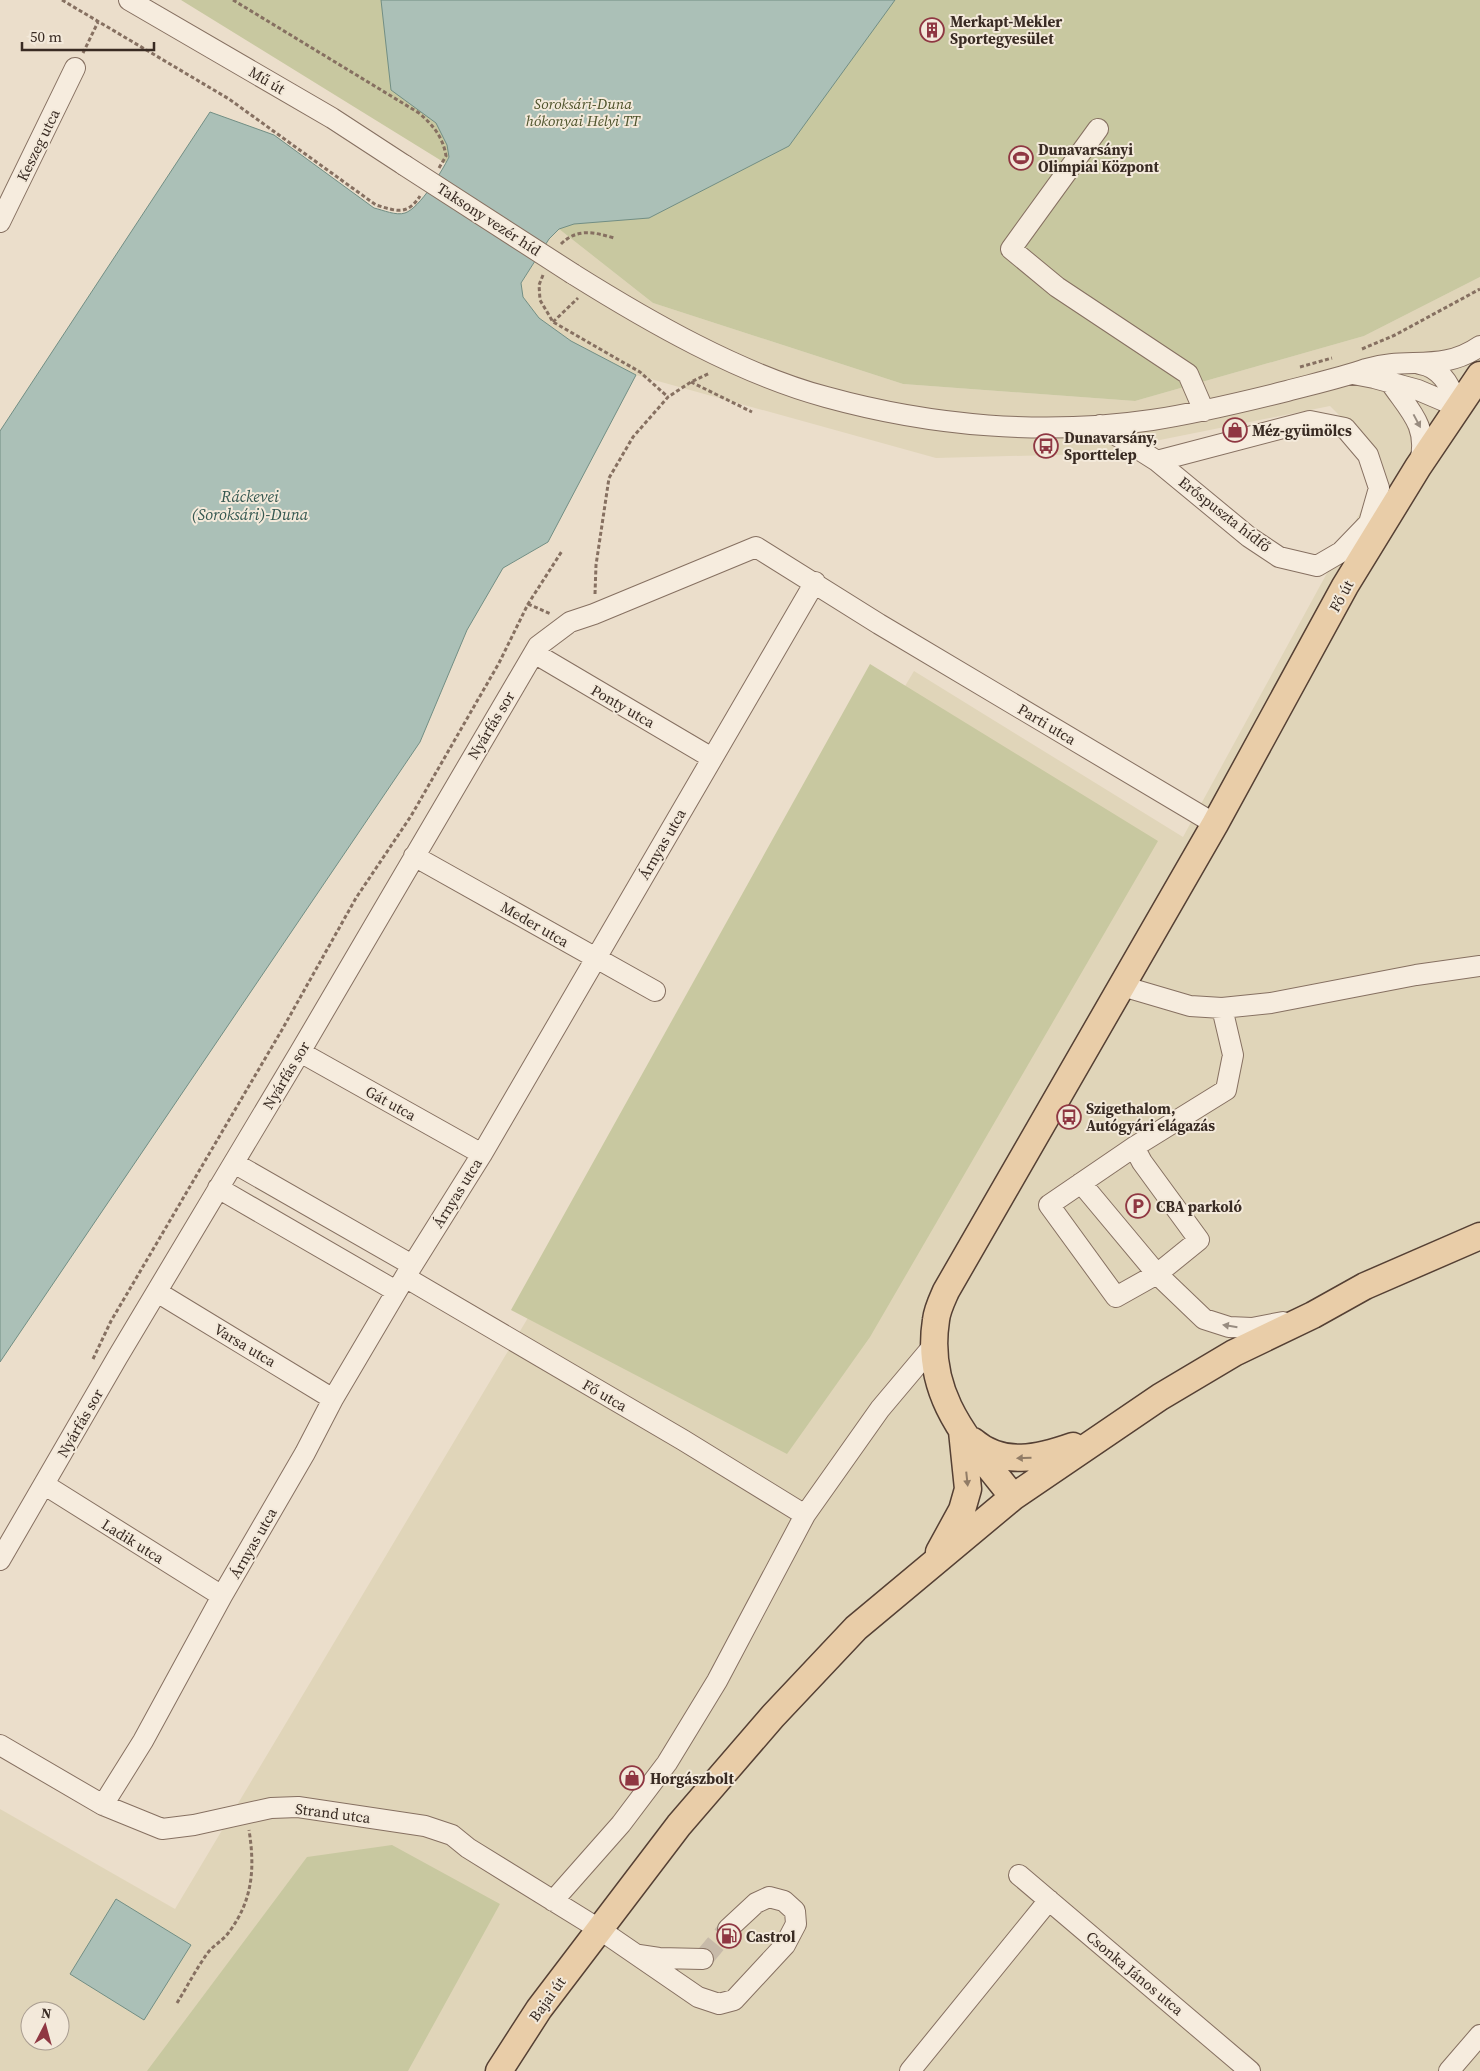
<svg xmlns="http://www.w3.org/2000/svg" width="1480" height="2071" font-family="'Source Serif 4',serif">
  <rect width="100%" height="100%" fill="#ebdecb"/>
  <path fill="#e0d5b9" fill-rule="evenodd" d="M559 229 653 303 903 384 1135 401 1364 336 1480 277V2071H0V1809L175 1909 914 671 1183 837 1380 476 1379 455 1330 406 1090 454 936 458 636 375 571 341 539 318 523 297 521 284 549 238ZM30 2011H60V2041H30Z"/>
  <path fill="#c8c8a0" d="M181 0H1480V277L1364 336 1135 401 903 384 653 303 559 229 449 157 445 163Z
    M870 664 1158 841 870 1337 787 1454 511 1310Z
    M392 1845 500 1904 408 2071H147L307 1857Z"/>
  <path fill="#abc0b7" stroke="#728e84" d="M381 0H895L789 146 649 218 574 224 559 229 549 239 521 283 523 297 539 318 571 341 636 375 548 542 503 568 467 630 420 742 0 1362V431L210 112 274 135 374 208C383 210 396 216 405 213 420 208 442 171 449 157L447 145 436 123 391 90Z
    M116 1899 191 1945 144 2020 70 1974Z"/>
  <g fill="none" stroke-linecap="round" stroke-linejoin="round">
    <path stroke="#c7baa9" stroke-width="20" stroke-dasharray="20 10" stroke-linecap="butt" d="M703 1959 728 1929"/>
    <g stroke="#867061" stroke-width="22">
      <path id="minor" d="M129 0 332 118 404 165
        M1098 129 1011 249 1057 287 1188 374 1204 411
        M0 222 75 68
        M573 274C648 321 740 374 826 397 931 426 1044 436 1152 420 1198 413 1243 402 1287 391 1313 384 1340 378 1366 369 1408 356 1441 373 1480 346
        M1420 364C1442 367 1452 388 1458 407
        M1353 374 1374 378 1418 390 1458 407
        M1390 382C1409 410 1429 426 1420 462
        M1100 425 1157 461 1310 421 1345 428 1368 455 1379 488 1369 523 1341 552 1317 566 1279 557 1249 537 1157 461
        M534 653 712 758
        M414 856 655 991
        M1122 986 1190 1006 1222 1008 1271 1003 1416 975 1480 966
        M300 1052 482 1154
        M1134 1147 1142 1162 1199 1240 1157 1274 1116 1297 1049 1205 1134 1147 1226 1090 1233 1055 1222 1008
        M234 1163 412 1265
        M1081 1183 1157 1274 1204 1319 1229 1327 1252 1328 1283 1322
        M218 1188 396 1291
        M405 1277 683 1440 805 1515
        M157 1292 333 1399
        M45 1485 222 1596
        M0 1560 117 1358 300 1052 538 646 570 622 594 614 756 547 879 624 1215 824
        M0 1745 103 1805 162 1829 194 1825 271 1808 298 1807 425 1826 452 1835 468 1848 599 1929 698 1997 719 2004 734 2000 785 1945 796 1924 795 1911 784 1901 769 1897 756 1903 728 1929
        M103 1805 143 1741 222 1596 305 1453 333 1399 405 1277 482 1154 815 582
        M1019 1875 1250 2071
        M553 1901 621 1824 667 1763 717 1681 805 1515 880 1409 933 1346
        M639 1955 659 1958 703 1959
        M910 2071 1049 1900
        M1449 2071 1480 2035"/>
    </g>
    <g stroke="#554034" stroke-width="29">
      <path id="major" d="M973 1441C1003 1467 1039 1458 1073 1446
        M1013 1497C970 1442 924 1397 936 1320 937 1310 942 1300 946 1291L1215 824 1345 586 1418 467 1480 375
        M939 1552 962 1510 968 1489 962 1431
        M499 2071 539 2009 679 1825 773 1716 856 1628 1013 1497 1160 1397 1234 1353 1313 1315 1365 1286 1480 1236"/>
    </g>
    <path stroke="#867061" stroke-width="3" stroke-dasharray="4 2.5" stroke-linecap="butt" d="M62 0 229 99 376 205C396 211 407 216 420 196
      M233 0 419 113C433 125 443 137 446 156L439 168
      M83 53 98 22
      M561 244C577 228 594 232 614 238
      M543 275 539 285 540 300 553 322 640 372 668 397
      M553 322 578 298
      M1362 349 1395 335 1480 289
      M1300 367 1332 358
      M691 382 752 412
      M595 594 596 565 609 478 633 437 668 397 691 382 710 373
      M528 604 551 614
      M93 1359 111 1321 283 1028 356 898 411 816 499 663 528 604 562 551
      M177 2003C187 1987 196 1969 207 1954 213 1945 223 1941 229 1932 253 1900 255 1868 249 1830"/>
    <use href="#minor" stroke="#f6ecde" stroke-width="20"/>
    <use href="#major" stroke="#e9cda8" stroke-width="26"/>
    <g stroke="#867061" stroke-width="22" stroke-linecap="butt">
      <path id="minor-bridge" d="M404 165 573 274"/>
    </g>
    <use href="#minor-bridge" stroke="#f6ecde" stroke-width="20"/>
  </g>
  <defs><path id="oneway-solid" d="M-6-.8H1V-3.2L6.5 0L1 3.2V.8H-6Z" transform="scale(1.25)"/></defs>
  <g fill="#988c80">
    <use href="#oneway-solid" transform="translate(1417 421) rotate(62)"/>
    <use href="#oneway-solid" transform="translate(1230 1326) rotate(-171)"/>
  </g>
  <g fill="#917c66">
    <use href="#oneway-solid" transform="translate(1024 1458) rotate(178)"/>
    <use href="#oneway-solid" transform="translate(967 1479) rotate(84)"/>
  </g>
  <defs>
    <g id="building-ring" transform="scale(1.25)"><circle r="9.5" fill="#f3e9da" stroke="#8f3742" stroke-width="1.5"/><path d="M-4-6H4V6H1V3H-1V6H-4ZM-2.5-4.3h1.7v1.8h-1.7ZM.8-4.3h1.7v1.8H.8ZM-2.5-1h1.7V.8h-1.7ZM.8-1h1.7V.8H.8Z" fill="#8f3742"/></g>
    <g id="stadium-ring" transform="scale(1.25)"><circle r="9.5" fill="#f3e9da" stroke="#8f3742" stroke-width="1.5"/><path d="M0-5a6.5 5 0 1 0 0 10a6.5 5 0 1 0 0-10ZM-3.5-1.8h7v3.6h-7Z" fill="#8f3742"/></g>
    <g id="shop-ring" transform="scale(1.25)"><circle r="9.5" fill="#f3e9da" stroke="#8f3742" stroke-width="1.5"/><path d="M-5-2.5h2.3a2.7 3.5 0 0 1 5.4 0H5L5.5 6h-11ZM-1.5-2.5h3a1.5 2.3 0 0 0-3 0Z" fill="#8f3742"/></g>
    <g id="bus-ring" transform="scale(1.25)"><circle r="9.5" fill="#f3e9da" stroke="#8f3742" stroke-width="1.5"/><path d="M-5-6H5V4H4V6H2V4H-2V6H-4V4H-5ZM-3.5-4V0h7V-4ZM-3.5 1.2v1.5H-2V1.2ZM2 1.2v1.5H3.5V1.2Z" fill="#8f3742"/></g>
    <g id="parking-ring" transform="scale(1.25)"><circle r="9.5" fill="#f3e9da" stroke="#8f3742" stroke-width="1.5"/><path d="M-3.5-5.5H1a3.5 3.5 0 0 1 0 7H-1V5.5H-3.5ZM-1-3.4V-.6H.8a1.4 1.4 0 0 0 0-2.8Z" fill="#8f3742"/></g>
    <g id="fuel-ring" transform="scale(1.25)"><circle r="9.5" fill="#f3e9da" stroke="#8f3742" stroke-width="1.5"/><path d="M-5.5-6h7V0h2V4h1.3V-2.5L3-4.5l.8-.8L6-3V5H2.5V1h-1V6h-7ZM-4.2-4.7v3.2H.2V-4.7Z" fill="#8f3742"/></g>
  </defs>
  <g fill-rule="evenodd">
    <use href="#building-ring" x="932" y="30"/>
    <use href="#stadium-ring" x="1021" y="158"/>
    <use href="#shop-ring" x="1235" y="430"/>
    <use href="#bus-ring" x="1046" y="446"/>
    <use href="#bus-ring" x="1069" y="1117"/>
    <use href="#parking-ring" x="1138" y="1206"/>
    <use href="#shop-ring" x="632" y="1778"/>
    <use href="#fuel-ring" x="729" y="1936"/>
  </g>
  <g text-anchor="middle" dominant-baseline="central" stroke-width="4" stroke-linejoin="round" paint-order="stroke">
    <g font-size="15" font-weight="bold" fill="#392b23" stroke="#f3e9da" text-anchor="start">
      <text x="950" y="21">Merkapt-Mekler<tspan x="950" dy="17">Sportegyesület</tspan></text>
      <text x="1038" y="149">Dunavarsányi<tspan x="1038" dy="17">Olimpiai Központ</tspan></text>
      <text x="1252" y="430">Méz-gyümölcs</text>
      <text x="1064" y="437">Dunavarsány,<tspan x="1064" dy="17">Sporttelep</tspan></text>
      <text x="1086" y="1108">Szigethalom,<tspan x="1086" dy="17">Autógyári elágazás</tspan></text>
      <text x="1156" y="1206">CBA parkoló</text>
      <text x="650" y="1778">Horgászbolt</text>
      <text x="746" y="1936">Castrol</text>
    </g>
    <g font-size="15" fill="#392b23" stroke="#f3e9da">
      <text transform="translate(267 80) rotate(31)">Mű út</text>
      <text transform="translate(38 145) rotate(-64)">Keszeg utca</text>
      <text transform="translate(489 219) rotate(33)">Taksony vezér híd</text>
      <text transform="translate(1225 514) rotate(38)">Erőspuszta hídfő</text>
      <text transform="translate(1341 596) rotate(-61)">Fő út</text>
      <text transform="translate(623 706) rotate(30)">Ponty utca</text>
      <text transform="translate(1047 724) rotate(31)">Parti utca</text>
      <text transform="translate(491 725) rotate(-59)">Nyárfás sor</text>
      <text transform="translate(662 844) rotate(-60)">Árnyas utca</text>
      <text transform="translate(535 924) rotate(30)">Meder utca</text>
      <text transform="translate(286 1075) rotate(-59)">Nyárfás sor</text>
      <text transform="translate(391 1103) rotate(29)">Gát utca</text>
      <text transform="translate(457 1193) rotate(-58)">Árnyas utca</text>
      <text transform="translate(245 1345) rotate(31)">Varsa utca</text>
      <text transform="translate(605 1395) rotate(30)">Fő utca</text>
      <text transform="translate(80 1423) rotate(-60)">Nyárfás sor</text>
      <text transform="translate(133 1541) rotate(32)">Ladik utca</text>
      <text transform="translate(253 1543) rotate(-60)">Árnyas utca</text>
      <text transform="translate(333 1813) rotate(7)">Strand utca</text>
      <text transform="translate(1135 1973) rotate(40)">Csonka János utca</text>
      <text transform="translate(547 1999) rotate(-54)">Bajai út</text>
    </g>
    <g font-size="15" font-style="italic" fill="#4e532b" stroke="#f3e9da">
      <text x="583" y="103">Soroksári-Duna<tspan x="583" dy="17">hókonyai Helyi TT</tspan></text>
    </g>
    <g font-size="16" font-style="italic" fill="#345750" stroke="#f3e9da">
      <text x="250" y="496">Ráckevei<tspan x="250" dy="18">(Soroksári)-Duna</tspan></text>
    </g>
  </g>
  <g transform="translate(45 2026) rotate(6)"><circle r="24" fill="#f3e9da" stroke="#a99d91"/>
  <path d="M0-4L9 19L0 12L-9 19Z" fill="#8f3742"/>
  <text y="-8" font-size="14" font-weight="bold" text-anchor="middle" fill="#392b23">N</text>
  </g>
  <path d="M22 42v8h132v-8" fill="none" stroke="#392b23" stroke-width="2.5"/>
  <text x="30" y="42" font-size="15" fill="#392b23" stroke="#f3e9da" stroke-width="4" paint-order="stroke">50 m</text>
</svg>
